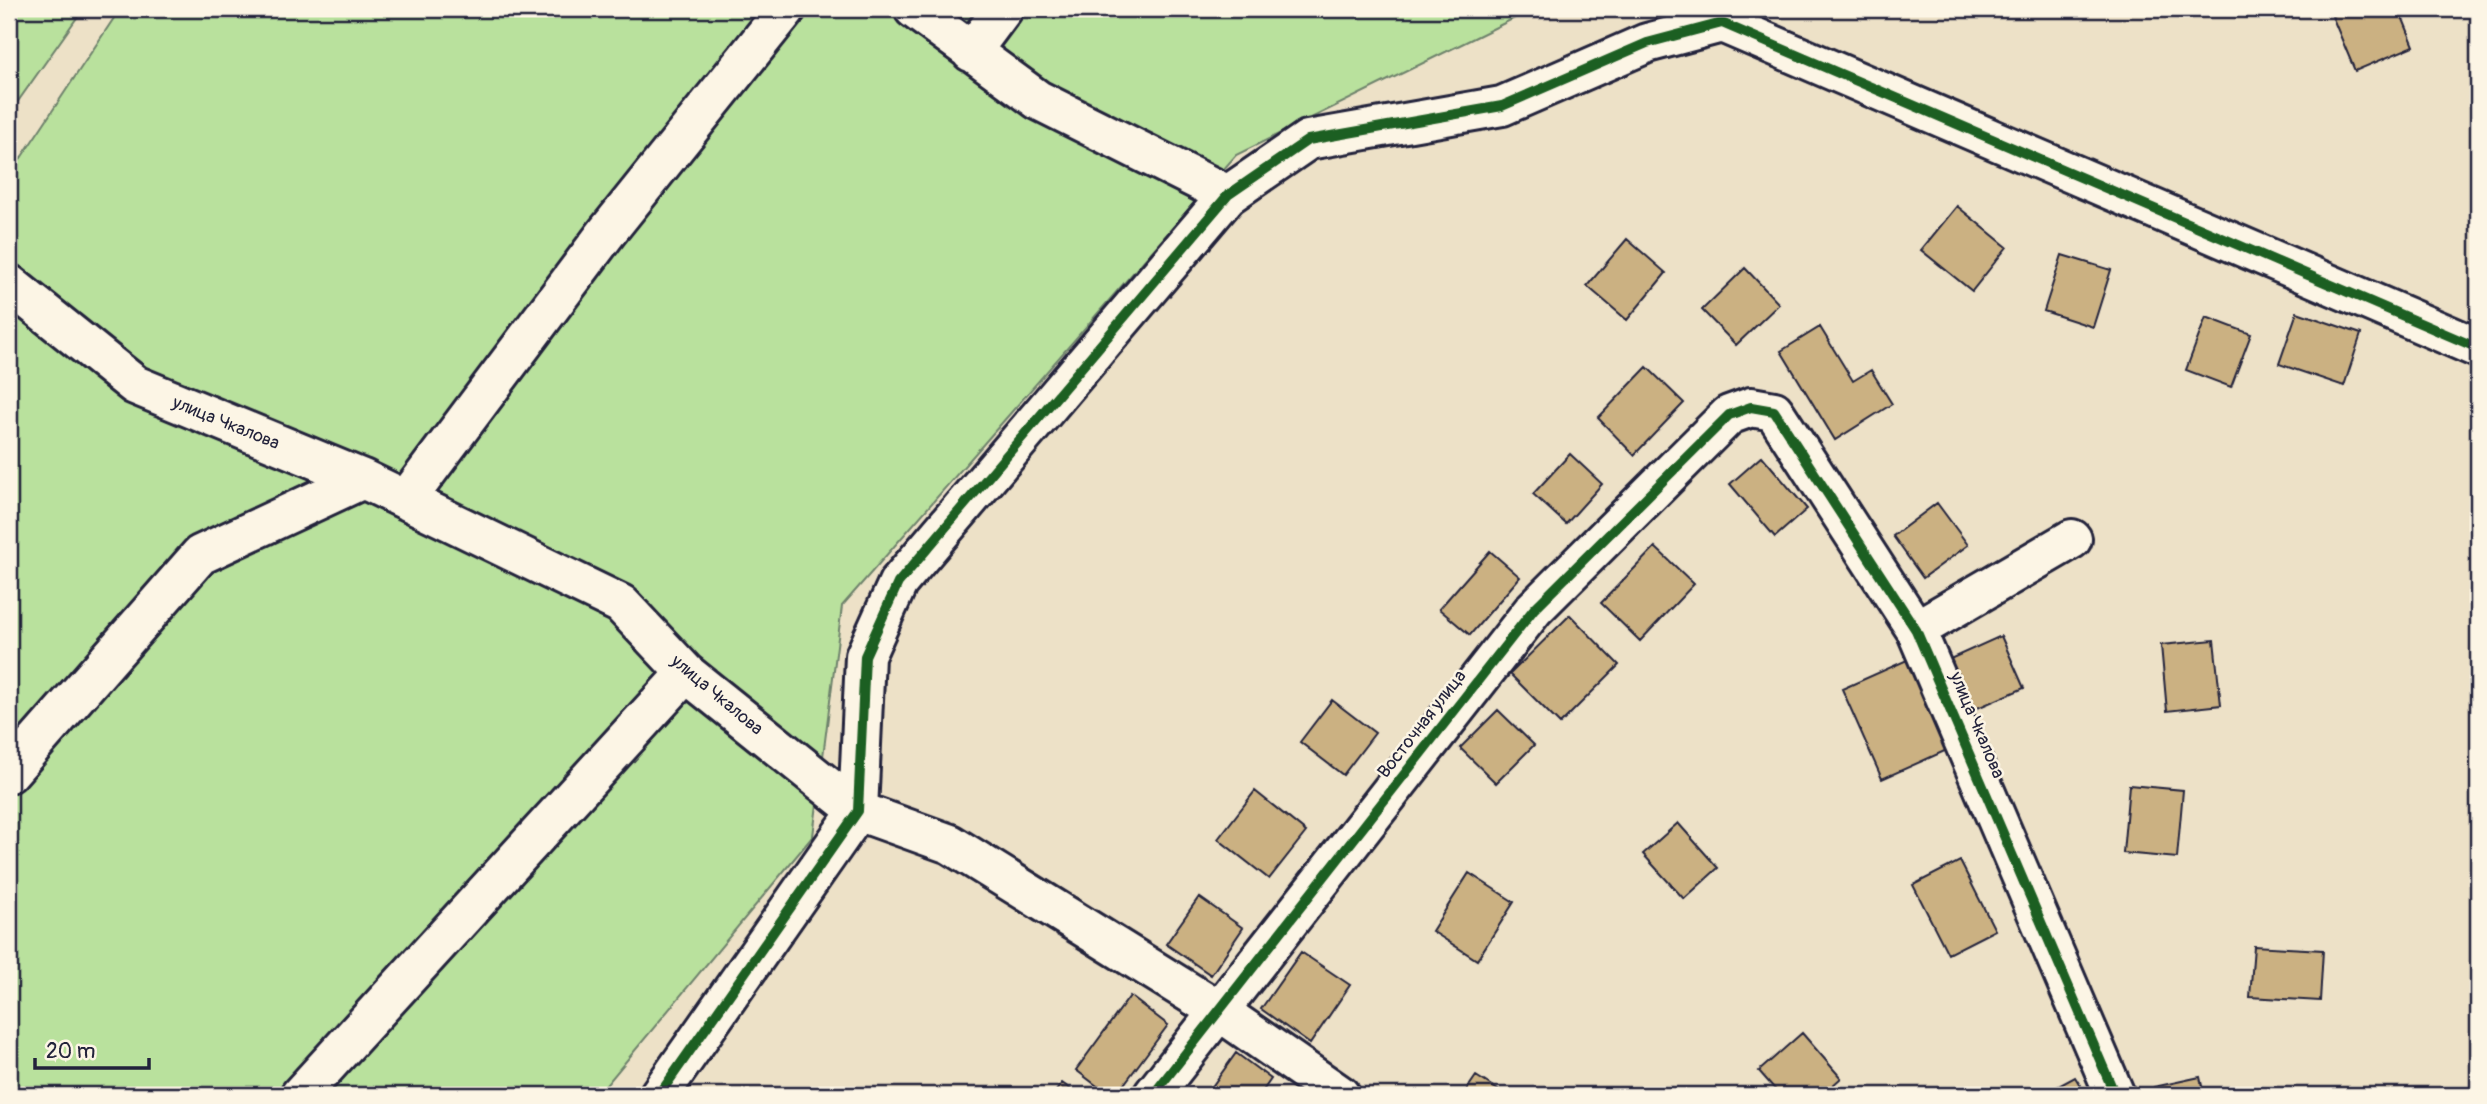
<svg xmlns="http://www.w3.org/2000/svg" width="2487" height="1104" font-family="Pangolin,sans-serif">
  <rect width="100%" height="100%" fill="#ede1c7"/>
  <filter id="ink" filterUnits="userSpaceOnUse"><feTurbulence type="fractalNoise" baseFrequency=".0143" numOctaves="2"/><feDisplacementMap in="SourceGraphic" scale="14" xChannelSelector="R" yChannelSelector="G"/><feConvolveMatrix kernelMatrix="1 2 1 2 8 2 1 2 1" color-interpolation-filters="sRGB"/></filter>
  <g filter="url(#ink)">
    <path fill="#b9e19d" stroke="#6e826c" stroke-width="2" d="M9 9H83L9 114Z
      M120 9H1533L1236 155 842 606 813 836 598 1095H9V176Z"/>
    <path fill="#cbb182" stroke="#22223b" stroke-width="2" d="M2348 9H2399L2414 46 2355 71 2332 16Z
      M1957 206 2007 247 1972 291 1921 250Z
      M1627 239 1666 273 1627 320 1587 286Z
      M2062 255 2111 270 2093 327 2044 311Z
      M1745 268 1779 304 1736 345 1702 310Z
      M2297 312 2361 334 2344 386 2279 364Z
      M2206 317 2251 334 2231 387 2186 370Z
      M1820 327 1853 381 1871 370 1892 404 1835 440 1781 351Z
      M1647 367 1684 403 1634 455 1598 418Z
      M1570 454 1602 484 1566 524 1533 494Z
      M1762 456 1807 509 1775 537 1730 484Z
      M1937 503 1968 545 1923 578 1893 536Z
      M1655 547 1694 584 1640 641 1601 603Z
      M1490 551 1520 577 1470 635 1439 609Z
      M1570 615 1619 665 1560 724 1510 674Z
      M2001 636 2024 688 1973 710 1950 659Z
      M2214 640 2221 705 2167 711 2161 645Z
      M1907 660 1947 750 1882 779 1842 689Z
      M1332 700 1375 733 1343 775 1300 742Z
      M1498 710 1534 745 1496 783 1460 748Z
      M2129 785 2183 790 2177 858 2123 853Z
      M1255 791 1306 832 1269 879 1218 839Z
      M1678 823 1718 868 1684 899 1643 854Z
      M1960 861 1995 930 1948 954 1913 885Z
      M1469 873 1514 902 1477 960 1432 931Z
      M1199 897 1243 928 1211 975 1166 944Z
      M2254 946 2323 950 2320 1001 2250 997Z
      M1301 952 1350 985 1310 1044 1261 1009Z
      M1130 996 1168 1025 1116 1095H1109L1076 1070Z
      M1802 1033 1841 1078 1822 1095H1780L1759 1071Z
      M1236 1053 1271 1079 1260 1095H1206Z
      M1476 1076 1506 1095H1463Z
      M2075 1077 2086 1095H2042Z
      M2200 1077 2204 1095H2156L2154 1087Z
      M1062 1083 1079 1095H1053Z"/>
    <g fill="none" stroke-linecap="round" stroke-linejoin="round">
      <g stroke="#22223b" stroke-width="44">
        <path id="street" d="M914 9 1038 100 1228 195
          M971 52 1003 9
          M9 284 135 385 363 479 621 604 686 673 858 811 950 844 1219 1011 1340 1095
          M406 500 607 232 786 9
          M1916 630 2072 539
          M9 773 200 555 363 479
          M300 1095 686 673
          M659 1095 858 811 865 656 898 583 1228 195 1308 140 1502 106 1647 43 1722 23 2478 348
          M1153 1095 1534 609 1729 415 1751 407 1774 411 1916 630 2115 1095"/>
      </g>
      <use href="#street" stroke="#fcf5e5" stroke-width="38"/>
      <g stroke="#fcf5e5" stroke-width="15">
        <path id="cycleway" d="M659 1095 858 811 865 656 898 583 1228 195 1308 140 1502 106 1647 43 1722 23 2478 348
          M1153 1095 1534 609 1729 415 1751 407 1774 411 1916 630 2115 1095"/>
      </g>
      <use href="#cycleway" stroke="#1b5e20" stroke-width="10"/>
    </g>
  </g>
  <g text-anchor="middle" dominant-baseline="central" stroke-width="5" stroke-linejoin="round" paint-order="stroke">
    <g font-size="18" fill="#22223b" stroke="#fcf5e5">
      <text transform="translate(226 423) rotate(22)">улица Чкалова</text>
      <text transform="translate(717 695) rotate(40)">улица Чкалова</text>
      <text transform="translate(1422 724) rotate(-52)">Восточная улица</text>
      <text transform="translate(1977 725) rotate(67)">улица Чкалова</text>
    </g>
  </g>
  <rect width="2487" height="1104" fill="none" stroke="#fcf5e5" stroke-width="35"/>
  <rect x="18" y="18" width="2452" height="1069" fill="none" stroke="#22223b" stroke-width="2.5" filter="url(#ink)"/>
  <path d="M35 1058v10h114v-10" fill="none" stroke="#22223b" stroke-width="3.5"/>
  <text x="46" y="1058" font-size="21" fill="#22223b" stroke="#fcf5e5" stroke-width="5" paint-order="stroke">20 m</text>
</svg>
